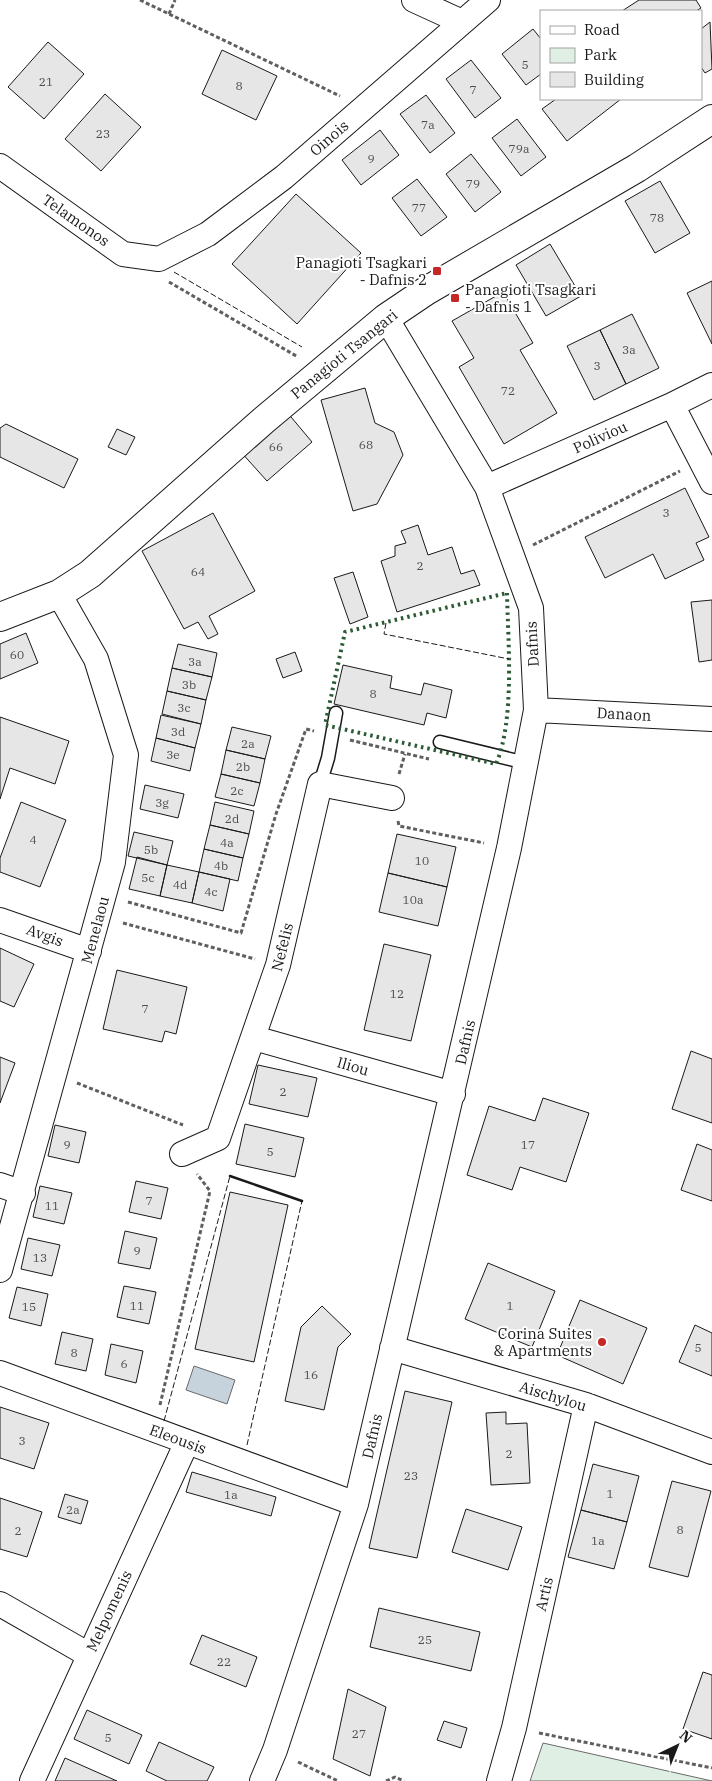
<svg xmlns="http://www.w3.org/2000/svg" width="712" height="1781" font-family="'IBM Plex Serif',serif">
  <rect width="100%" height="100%" fill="#fff"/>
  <path fill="#e0efe3" stroke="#6a6a6a" d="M543 1743 712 1781H530Z"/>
  <path fill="#c6d2dc" stroke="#6a6a6a" d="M194 1366 235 1380 227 1404 186 1390Z"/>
  <path fill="#e6e6e6" stroke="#1a1a1a" d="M639 0H696L701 8 696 11H622Z
    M710 22 712 69 705 73 701 67V29Z
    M533 29 541 39V74L526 85 502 54Z
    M48 42 84 74 44 119 8 87Z
    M222 50 277 76 256 120 202 94Z
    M471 60 501 98 475 118 446 79Z
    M105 94 141 127 101 171 65 139Z
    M426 95 455 133 430 153 400 114Z
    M556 99H621L567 141 542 109Z
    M517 119 546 157 521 176 492 138Z
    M380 130 399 155 361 185 342 160Z
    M471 154 501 192 475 212 446 174Z
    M417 179 447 217 421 236 392 198Z
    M660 181 690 233 655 253 625 201Z
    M296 194 361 253 297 324 232 264Z
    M550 244 581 296 546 316 516 265Z
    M712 281V344L687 293Z
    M503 292 533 343 520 350 557 413 504 444 459 367 474 358 452 321Z
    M632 314 659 368 626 384 600 330Z
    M600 330 626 384 594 400 567 346Z
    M365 388 375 423 394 432 403 455 377 504 353 511 321 400Z
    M286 411 312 442 267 481 240 451Z
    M6 424 78 459 64 488 0 457V428Z
    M117 429 135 437 126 455 108 447Z
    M685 488 709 537 696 543 704 560 665 579 653 554 605 578 585 537Z
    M213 513 255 591 209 616 218 634 208 639 198 622 184 629 142 551Z
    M418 525 428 555 452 547 461 574 474 570 480 585 397 612 381 561 395 556V546L406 543 401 531Z
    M353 572 368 617 350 624 334 578Z
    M712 600V660L699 662 691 602Z
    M26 633 38 663 0 679V644Z
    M178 644 217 653 212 677 172 668Z
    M295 652 302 671 283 678 276 659Z
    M343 665 392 676 390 688 421 695 424 683 452 690 446 718 427 713 424 725 334 704Z
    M172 668 212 677 206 700 167 691Z
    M167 691 206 700 201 724 162 714Z
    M161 715 201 724 195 748 156 738Z
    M0 717 69 741 55 784 10 768 0 799Z
    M232 727 271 736 265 759 226 750Z
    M156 738 195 748 190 771 151 761Z
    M226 750 265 759 260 783 221 774Z
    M221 774 260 783 254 806 215 797Z
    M145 785 184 794 178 818 140 809Z
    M21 802 66 820 40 887 0 872V858Z
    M215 802 254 811 249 834 210 825Z
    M210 825 249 834 243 858 204 849Z
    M134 832 173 841 167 865 128 856Z
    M397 834 456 847 447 887 388 873Z
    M204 849 243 858 238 881 199 872Z
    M137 857 167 865 160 896 129 889Z
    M167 865 199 872 192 903 160 896Z
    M199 872 230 879 223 911 192 903Z
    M388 873 447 887 438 926 379 912Z
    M384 944 431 955 411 1041 364 1030Z
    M0 948 34 964 14 1007 0 1001Z
    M117 970 187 987 176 1034 165 1031 162 1042 103 1029Z
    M691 1051 712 1059V1123L672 1109Z
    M0 1057 15 1063 0 1103Z
    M258 1065 317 1078 308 1117 249 1104Z
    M543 1098 589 1113 566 1182 520 1167 512 1190 467 1175 489 1106 535 1121Z
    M245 1124 304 1138 295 1177 236 1164Z
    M55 1125 86 1132 79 1163 48 1156Z
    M697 1144 712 1150V1201L681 1190Z
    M136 1181 168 1188 161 1219 129 1212Z
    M40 1186 72 1193 64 1224 33 1217Z
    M230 1192 288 1205 254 1362 195 1349Z
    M125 1231 157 1238 150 1269 118 1263Z
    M28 1238 60 1245 52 1276 21 1269Z
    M488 1263 555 1291 532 1347 465 1319Z
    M124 1286 156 1292 149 1324 117 1317Z
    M17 1287 48 1294 41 1326 9 1318Z
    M580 1300 647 1328 623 1384 557 1355Z
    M322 1306 351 1334 338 1347 324 1410 285 1401 301 1327Z
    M695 1325 712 1333V1376L679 1362Z
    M62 1332 93 1339 86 1371 55 1364Z
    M111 1344 143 1351 136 1383 105 1375Z
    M405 1391 452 1402 417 1558 369 1548Z
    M0 1407 49 1423 34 1469 0 1458Z
    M506 1412V1424L527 1423 530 1483 491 1485 486 1413Z
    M593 1464 639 1476 627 1522 581 1510Z
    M192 1472 276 1497 271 1516 186 1492Z
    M672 1481 711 1491 688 1577 649 1567Z
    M65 1494 88 1501 81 1524 58 1517Z
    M0 1498 42 1512 27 1557 0 1549Z
    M466 1509 522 1527 508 1570 452 1552Z
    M581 1510 627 1522 614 1569 568 1557Z
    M379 1608 480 1632 471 1671 370 1647Z
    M202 1635 257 1657 246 1687 190 1664Z
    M703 1672 712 1675V1739L683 1729Z
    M348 1689 386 1707 370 1776 333 1759Z
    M87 1710 142 1735 129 1764 74 1739Z
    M444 1721 467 1728 461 1748 437 1740Z
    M159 1742 214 1767 207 1781H167L146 1771Z
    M65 1758 117 1781H55Z"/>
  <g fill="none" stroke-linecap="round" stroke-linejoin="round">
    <g stroke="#1a1a1a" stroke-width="15">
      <path id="lane" d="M440 742 526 763
        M320 784 328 758 336 713"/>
    </g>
    <g stroke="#1a1a1a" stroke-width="26">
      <path id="street" d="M414 0 462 22
        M0 166 123 254 159 259 208 234 284 177 488 0
        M672 405 712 482
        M487 487 672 405 712 385
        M536 710 712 719
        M0 920 89 951
        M254 1038 453 1094
        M182 1154 218 1138 278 965 320 784 392 798
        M0 1185 23 1193
        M0 1270 113 862 126 755 96 659 59 594
        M392 1348 586 1405 712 1452
        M0 1373 356 1504
        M0 1604 89 1655
        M32 1781 187 1442
        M262 1781 275 1750 356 1504 509 848 536 710 531 608 487 487 386 318
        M499 1781 514 1728 586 1405"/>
    </g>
    <g stroke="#1a1a1a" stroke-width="30">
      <path id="secondary" d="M0 617 59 594 90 574 264 420 386 318 426 291 637 168 712 119"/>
    </g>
    <path stroke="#5f5f5f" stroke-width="3" stroke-dasharray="4 2.5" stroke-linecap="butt" d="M140 0 340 96
      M169 14 175 0
      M169 282 298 357
      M533 545 680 471
      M350 740 429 759
      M399 774 405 754
      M398 821 399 826 484 843
      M128 902 241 933 276 814 306 729 314 731
      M123 923 255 959
      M77 1083 183 1125
      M160 1405 210 1191 197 1174
      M539 1733 712 1768
      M298 1762 338 1781
      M386 1781 395 1777 404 1781"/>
    <use href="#lane" stroke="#fff" stroke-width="12"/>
    <use href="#street" stroke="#fff" stroke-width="24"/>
    <use href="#secondary" stroke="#fff" stroke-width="28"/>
    <path stroke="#2b5a34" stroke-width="4" stroke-dasharray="2.5 4" stroke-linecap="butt" d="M507 593C508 642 515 720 496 764L325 725 345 632Z"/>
    <path stroke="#1a1a1a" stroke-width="1" stroke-dasharray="6 2.5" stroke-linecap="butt" d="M174 272 302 347
      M386 623 384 634 509 659
      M164 1421 230 1176
      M247 1445 302 1201"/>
    <path stroke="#1a1a1a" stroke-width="2.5" d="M230 1176 302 1201"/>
  </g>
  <g fill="#c62828" stroke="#fff" stroke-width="2">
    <rect x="432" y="266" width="10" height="10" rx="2.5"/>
    <rect x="450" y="293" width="10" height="10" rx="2.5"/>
    <circle cx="602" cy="1342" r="5"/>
  </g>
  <g text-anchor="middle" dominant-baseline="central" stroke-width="4" stroke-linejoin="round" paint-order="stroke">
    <g font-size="12" fill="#4d4d4d">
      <text x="525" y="64">5</text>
      <text x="46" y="81">21</text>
      <text x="239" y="85">8</text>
      <text x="473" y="89">7</text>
      <text x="428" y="124">7a</text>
      <text x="103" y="133">23</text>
      <text x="519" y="148">79a</text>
      <text x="371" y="158">9</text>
      <text x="473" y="183">79</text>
      <text x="419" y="207">77</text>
      <text x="657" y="217">78</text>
      <text x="629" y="349">3a</text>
      <text x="597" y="365">3</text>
      <text x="508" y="390">72</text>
      <text x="366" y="444">68</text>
      <text x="276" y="446">66</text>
      <text x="666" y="512">3</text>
      <text x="420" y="565">2</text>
      <text x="198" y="571">64</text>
      <text x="17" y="654">60</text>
      <text x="195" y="661">3a</text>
      <text x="189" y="684">3b</text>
      <text x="373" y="693">8</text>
      <text x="184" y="707">3c</text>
      <text x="178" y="731">3d</text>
      <text x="248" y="743">2a</text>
      <text x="173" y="754">3e</text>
      <text x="243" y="766">2b</text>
      <text x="237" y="790">2c</text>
      <text x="162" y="802">3g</text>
      <text x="232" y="818">2d</text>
      <text x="33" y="839">4</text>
      <text x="227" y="842">4a</text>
      <text x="151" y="849">5b</text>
      <text x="422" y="860">10</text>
      <text x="221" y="865">4b</text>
      <text x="148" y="877">5c</text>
      <text x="180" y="884">4d</text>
      <text x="211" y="891">4c</text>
      <text x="413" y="899">10a</text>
      <text x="397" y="993">12</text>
      <text x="145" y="1008">7</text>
      <text x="283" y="1091">2</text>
      <text x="67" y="1144">9</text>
      <text x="528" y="1144">17</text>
      <text x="270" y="1151">5</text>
      <text x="149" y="1200">7</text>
      <text x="52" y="1205">11</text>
      <text x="137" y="1250">9</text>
      <text x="40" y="1257">13</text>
      <text x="137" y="1305">11</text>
      <text x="510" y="1305">1</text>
      <text x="29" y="1306">15</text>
      <text x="698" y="1347">5</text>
      <text x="74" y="1352">8</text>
      <text x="124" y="1363">6</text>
      <text x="311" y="1374">16</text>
      <text x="22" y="1440">3</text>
      <text x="509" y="1453">2</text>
      <text x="411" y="1475">23</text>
      <text x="610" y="1493">1</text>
      <text x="231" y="1494">1a</text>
      <text x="73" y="1509">2a</text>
      <text x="680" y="1529">8</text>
      <text x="18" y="1530">2</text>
      <text x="598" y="1540">1a</text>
      <text x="425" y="1639">25</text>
      <text x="224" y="1661">22</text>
      <text x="359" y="1733">27</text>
      <text x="108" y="1737">5</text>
    </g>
    <g font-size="15" fill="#1a1a1a" stroke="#fff">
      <text transform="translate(329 138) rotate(-41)">Oinois</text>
      <text transform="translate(76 220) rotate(35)">Telamonos</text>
      <text transform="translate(344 354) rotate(-39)">Panagioti Tsangari</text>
      <text transform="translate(600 437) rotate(-24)">Poliviou</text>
      <text transform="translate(532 644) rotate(-93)">Dafnis</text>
      <text transform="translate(624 714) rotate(3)">Danaon</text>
      <text transform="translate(95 930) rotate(-75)">Menelaou</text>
      <text transform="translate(45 935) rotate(20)">Avgis</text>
      <text transform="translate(282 947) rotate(-76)">Nefelis</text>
      <text transform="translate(465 1042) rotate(-77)">Dafnis</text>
      <text transform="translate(353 1066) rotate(16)">Iliou</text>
      <text transform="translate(553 1396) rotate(17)">Aischylou</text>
      <text transform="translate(372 1436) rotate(-77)">Dafnis</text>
      <text transform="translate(178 1439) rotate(20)">Eleousis</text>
      <text transform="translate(544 1594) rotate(-77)">Artis</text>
      <text transform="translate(109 1611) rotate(-65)">Melpomenis</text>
    </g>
    <g font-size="15" fill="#1a1a1a" stroke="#fff" text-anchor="end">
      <text x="427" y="262">Panagioti Tsagkari<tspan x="427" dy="17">- Dafnis 2</tspan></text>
      <text x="465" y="289" text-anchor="start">Panagioti Tsagkari<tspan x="465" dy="17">- Dafnis 1</tspan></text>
      <text x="592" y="1333">Corina Suites<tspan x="592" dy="17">&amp; Apartments</tspan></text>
    </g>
  </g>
  <rect x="540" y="10" width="162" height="90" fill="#ffffff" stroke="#a3a3a3"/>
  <rect x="550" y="26" width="25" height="8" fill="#ffffff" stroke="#a3a3a3"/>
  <text x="584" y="35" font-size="15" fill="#1a1a1a">Road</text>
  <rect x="550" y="48" width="25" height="15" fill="#e0efe3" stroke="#a3a3a3"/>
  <text x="584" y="60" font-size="15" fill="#1a1a1a">Park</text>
  <rect x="550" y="72" width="25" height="15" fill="#e6e6e6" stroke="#a3a3a3"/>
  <text x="584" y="85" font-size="15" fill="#1a1a1a">Building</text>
  <g transform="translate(677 1746) rotate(43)" stroke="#ffffff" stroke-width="4" paint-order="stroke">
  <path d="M0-4L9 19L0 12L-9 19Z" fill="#1a1a1a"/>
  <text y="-8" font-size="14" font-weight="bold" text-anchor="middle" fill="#1a1a1a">N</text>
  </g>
</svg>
